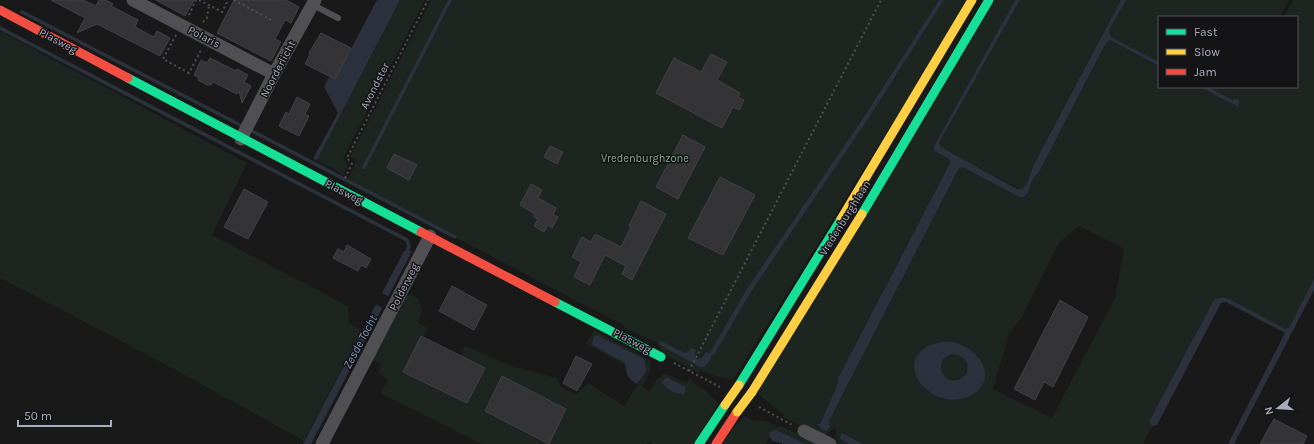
<svg xmlns="http://www.w3.org/2000/svg" width="1314" height="444" font-family="Karla,sans-serif">
  <rect width="100%" height="100%" fill="#19191a"/>
  <path fill="#1d2520" fill-rule="evenodd" d="M400 0H425L343 158 348 164 343 176 338 171 317 160Z
    M431 0H448L362 167 363 169 451 0H939L710 353 700 365 660 344 702 367 712 355H714L751 292 870 116 944 0H969L733 380C722 378 710 375 700 370L698 373 662 353 658 343 624 328 625 326 355 185 356 183 348 180 356 162 351 157V155Z
    M993 0H1015L934 146V151L949 159 950 163 838 378 837 386 820 424 830 426 829 421 959 168 963 167 1015 195C1028 202 1028 190 1032 181 1034 177 1038 173 1040 170L1106 43 1110 40 1159 66V87H1200L1238 107 1233 100 1208 87H1297V17H1284L1293 0H1314V283L1288 332 1224 299 1216 303 1143 444H864L844 434 840 439 849 444H838L835 436 837 430 834 428C829 433 827 435 820 435L783 417 784 414C772 407 766 399 755 392ZM1079 226 1124 249 1115 298 1052 418 993 389 1009 334 1022 317 1059 243ZM941 342H952L959 344 984 385 951 400 932 344Z
    M1020 0H1121L1034 164 1027 183 1022 189H1019L941 147 939 143Z
    M1126 0H1289L1280 17H1159V62L1111 37 1109 30Z
    M0 31 247 163 212 235 348 306 349 323 362 330 304 441 150 356 0 278Z
    M406 295H411L418 298 422 312 418 323 427 328 417 350 455 370 465 346 512 366 556 378 562 388 576 394 588 383 624 406 646 372 639 356 597 335 593 338 592 345 625 363V365L586 344 594 330 650 360C653 371 646 378 642 387L650 391 657 379 664 374 669 375 687 383 690 378 693 382V383L704 389 713 399 719 402 695 444H651L652 443 648 442 646 444H481L380 393 388 380 378 372 382 364 371 359Z
    M941 367a13 13 0 1 1 26 0a13 13 0 1 1-26 0Z
    M744 416 752 420 766 421 777 427 778 426 783 427 818 444H805L782 432 774 430 769 434V438L765 444H721Z"/>
  <path fill="#2b323d" fill-rule="evenodd" d="M377 0H400L317 160 313 159 338 113 324 87 329 77 335 79Z
    M448 0H452L365 169H363L362 167Z
    M939 0H944L870 116 751 292 714 355H712C709 361 707 368 700 367L660 345 659 343 662 342 685 353 688 352 692 348 696 350 694 356 697 359 702 358 706 352 710 353 747 289 865 115Z
    M1015 0H1020L939 143 941 147 1017 189H1022L1027 183 1034 164 1121 0H1126L1109 30 1111 37 1159 62V66L1110 40 1106 43 1040 170C1038 173 1034 177 1032 181 1028 190 1028 202 1015 195L963 167 959 168 829 421 830 427 827 431H824L817 424H820L837 386 838 378 950 163 949 159 934 151V146Z
    M1200 87H1208L1233 100 1238 99 1239 101 1238 107Z
    M404 251H412L311 444H303Z
    M1314 279V290L1234 444H1228L1285 333 1226 302 1221 303 1157 425 1153 426 1150 424V420L1214 300C1220 297 1224 297 1231 300L1285 329 1289 328Z
    M597 335 643 358 645 362 646 372 637 384C627 379 626 374 625 363L592 345 593 338Z
    M941 342C947 342 954 341 959 344 986 354 999 387 964 398 925 410 887 353 941 342ZM951 354C963 354 971 362 966 374 952 390 934 373 944 358Z
    M665 378H668L685 387 686 390 684 394C677 395 664 388 662 382Z
    M774 430 782 432 805 444H782V443L772 441 769 436 770 432Z
    M841 434H844L864 444H849L840 439Z"/>
  <path fill="#19191a" d="M379 292 390 297 384 309 374 303Z"/>
  <g fill="none" stroke-linecap="round" stroke-linejoin="round">
    <path stroke="#2b323d" stroke-width="3.5" d="M22 12 244 127
      M0 28 407 240 409 246 406 255
      M250 130 455 237"/>
  </g>
  <path fill="#343436" stroke="#424246" d="M51 0H83L96 6 99 0H106L113 4 111 6 138 20 135 27 154 37 157 31 170 38 160 56 97 24 77 33 85 18Z
    M156 0H194L185 16Z
    M234 0H286L299 7 291 23 285 20 275 39 281 42 271 61 217 33Z
    M321 33 351 48 335 79 305 64 310 54 309 53Z
    M711 54 727 62 717 80 740 93 738 97 744 100 739 110 733 107 722 128 656 93 674 58 701 72Z
    M210 58 236 71 237 69 248 75 244 82 251 86 242 103 239 91 237 94 213 82 211 85H207L198 80 199 78 194 75 201 60 207 63Z
    M297 97 310 104 305 114 309 116 299 136 279 126 286 112 289 114Z
    M683 135 705 147 678 199 656 187Z
    M550 146 563 152 557 164 544 157Z
    M394 154 417 165 409 180 387 168Z
    M720 177 755 195 723 255 688 238Z
    M531 184 542 190 538 198 556 208 553 215 558 217 552 228 548 225 544 232 534 226 538 219 534 217 535 214 520 205Z
    M244 189 268 202 248 239 224 227Z
    M641 201 666 214 632 280 622 274 626 266 605 255 590 285 574 277 581 262 572 257 582 237 591 242 595 234 621 247 631 227 629 226Z
    M347 245 371 259 366 268 361 265 358 271 333 258 338 249 344 252Z
    M452 286 487 305 474 330 439 311Z
    M1060 300 1088 317 1053 387 1044 382 1035 400 1014 389Z
    M421 336 485 368 467 403 403 372Z
    M576 356 592 364 577 391 563 383Z
    M502 376 566 409 549 444 485 411Z
    M1274 419 1307 436 1303 444H1260Z"/>
  <g fill="none" stroke-linecap="round" stroke-linejoin="round">
    <path stroke="#4f5056" stroke-width="2" stroke-dasharray="2 3" stroke-linecap="butt" d="M199 0 222 12 228 0
      M234 0 273 21
      M189 15 196 0
      M203 22 207 18 209 5
      M176 35 163 59 189 73 201 50
      M345 178 352 164 347 158 428 0
      M674 363 720 387
      M689 371 881 0
      M759 407 794 426"/>
    <path stroke="#4f4f54" stroke-width="6" d="M313 5 338 18"/>
    <path stroke="#4f4f54" stroke-width="13" d="M133 0 274 74
      M241 139 274 74 315 0
      M804 431 830 444
      M322 444 430 236"/>
    <path stroke="#16e098" stroke-width="9" d="M128 78 421 232
      M862 214 989 0
      M555 302 661 357
      M739 385 841 219
      M699 444 725 405"/>
    <path stroke="#ffcf43" stroke-width="9" d="M841 219 972 0
      M752 392 862 214"/>
    <path stroke="#f24e42" stroke-width="9" d="M0 10 128 78
      M421 232 555 302
      M716 444 737 412"/>
    <path stroke="#ffcf43" stroke-width="9" d="M725 405 739 385
      M737 412 752 392"/>
  </g>
  <g text-anchor="middle" dominant-baseline="central" stroke-width="3" stroke-linejoin="round" paint-order="stroke">
    <g font-size="11" fill="#a9acbc" stroke="#141316">
      <text transform="translate(204 37) rotate(28)">Polaris</text>
      <text transform="translate(58 41) rotate(28)">Plasweg</text>
      <text transform="translate(278 69) rotate(-62)">Noorderlicht</text>
      <text transform="translate(375 86) rotate(-63)">Avondster</text>
      <text transform="translate(344 192) rotate(27)">Plasweg</text>
      <text transform="translate(845 218) rotate(-58)">Vredenburghlaan</text>
      <text transform="translate(404 287) rotate(-63)">Polderweg</text>
      <text transform="translate(632 341) rotate(28)">Plasweg</text>
    </g>
    <g font-size="11" fill="#7fa988" stroke="#141316">
      <text x="645" y="158">Vredenburghzone</text>
    </g>
    <g font-size="12" font-style="italic" fill="#7e93ba" stroke="#141316">
      <text transform="translate(360 342) rotate(-62)">Zesde Tocht</text>
    </g>
  </g>
  <rect x="1158" y="16" width="140" height="72" fill="#141316" stroke="#505058"/>
  <rect x="1166" y="29" width="20" height="6" fill="#16e098" stroke="#505058"/>
  <text x="1194" y="36" font-size="12" fill="#a9acbc">Fast</text>
  <rect x="1166" y="49" width="20" height="6" fill="#ffcf43" stroke="#505058"/>
  <text x="1194" y="56" font-size="12" fill="#a9acbc">Slow</text>
  <rect x="1166" y="69" width="20" height="6" fill="#f24e42" stroke="#505058"/>
  <text x="1194" y="76" font-size="12" fill="#a9acbc">Jam</text>
  <g transform="translate(1278 408) rotate(253)" stroke="#141316" stroke-width="3" paint-order="stroke">
  <path d="M0-3L7 15L0 10L-7 15Z" fill="#a9acbc"/>
  <text y="-6" font-size="11" font-weight="bold" text-anchor="middle" fill="#a9acbc">N</text>
  </g>
  <path d="M18 420v6h93v-6" fill="none" stroke="#a9acbc" stroke-width="2"/>
  <text x="24" y="420" font-size="12" fill="#a9acbc" stroke="#141316" stroke-width="3" paint-order="stroke">50 m</text>
</svg>
